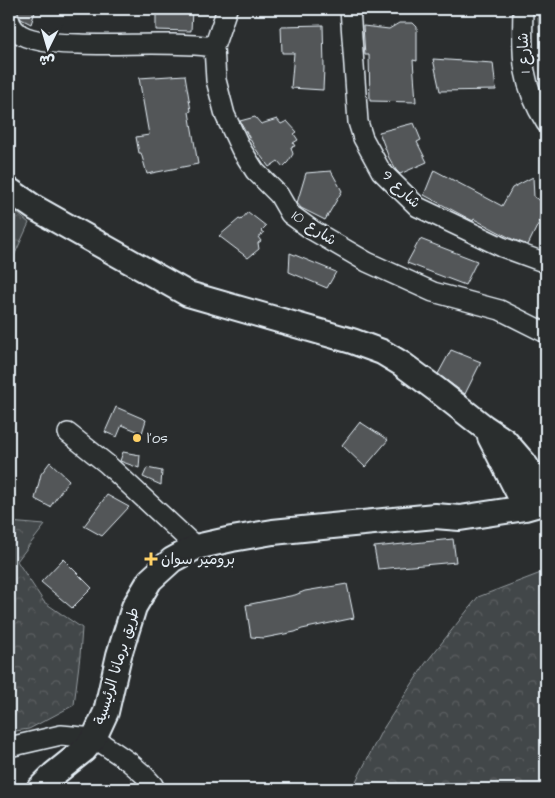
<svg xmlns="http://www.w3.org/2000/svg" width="555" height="798" font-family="'Architects Daughter','Playpen Sans Arabic',sans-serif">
  <defs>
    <pattern id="forest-crowns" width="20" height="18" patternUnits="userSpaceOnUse" patternTransform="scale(1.25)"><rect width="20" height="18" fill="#424648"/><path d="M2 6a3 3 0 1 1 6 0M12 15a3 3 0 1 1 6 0" fill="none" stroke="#5d6163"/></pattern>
  </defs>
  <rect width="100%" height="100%" fill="#2a2d2e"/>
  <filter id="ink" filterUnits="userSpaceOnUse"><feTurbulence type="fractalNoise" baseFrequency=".02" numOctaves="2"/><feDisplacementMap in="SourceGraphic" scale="10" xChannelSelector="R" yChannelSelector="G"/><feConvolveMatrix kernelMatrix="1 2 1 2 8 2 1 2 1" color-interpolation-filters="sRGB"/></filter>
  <g filter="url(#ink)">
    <path fill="url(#forest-crowns)" stroke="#959ca0" d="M537 9H546V103V96Z
      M9 206 29 223 9 267Z
      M9 522 45 525 17 561 44 602 82 628 80 656 74 705 29 729 9 732Z
      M546 571V789H352L381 732 425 664 478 597Z"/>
    <path fill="#535759" stroke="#e8f1f8" d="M15 9H36L31 24 21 19 17 10Z
      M156 9H192L191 31 156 30Z
      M399 23H413L417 27V61L413 60 416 102 370 101 369 55H365L363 26 389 29Z
      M323 25 324 68 323 90 291 88 294 53H282L281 26Z
      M433 59 493 63 496 90 440 91Z
      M185 75 191 111 189 112 198 164 147 174 141 153H139L136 137 149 135 139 78Z
      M255 117 261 124 277 119 281 124 287 121 297 132 294 134 298 140 293 143 295 146 291 147 293 154 288 162 283 167 278 161 269 167 255 148 240 121Z
      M414 123 421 140 417 142 427 162 400 174 396 170 389 158 379 132Z
      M434 170 502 206 512 188 533 177 534 197 546 204V208L528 245 512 239 474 219 473 221 424 195Z
      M331 171 342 191 325 220 301 208 297 203 306 173Z
      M248 212 266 226 261 231 264 233 258 237 261 241 258 243 259 249 248 258 219 236 239 219 241 220Z
      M420 239 477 261 465 285 407 263Z
      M290 253 336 272 327 288 289 272Z
      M451 350 481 362 465 394 438 374Z
      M116 407 146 420 142 433 122 425 117 437 105 432Z
      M360 422 388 440 365 467 342 445Z
      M123 452 140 455 139 468 120 461Z
      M50 462 69 480 50 507 35 499 41 474Z
      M147 468 162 471 161 485 143 477Z
      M107 495 129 507 102 536 84 526Z
      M453 539 456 562 378 569 374 547Z
      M63 559 92 588 72 608 41 582Z
      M347 584 354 618 302 629 295 632 264 638 251 637 246 605 295 595 305 591Z"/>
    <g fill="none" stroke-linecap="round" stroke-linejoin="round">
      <g stroke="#e8f1f8" stroke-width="22">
        <path id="minor" d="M227 9 214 47 216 80 225 115 241 149 255 171 279 195 290 214 312 230 367 262 433 292 500 310 546 333
          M350 9 358 122 363 138 381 171 418 207 502 247 546 263
          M523 9C522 55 520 82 546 123
          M9 18C11 27 18 34 26 37 43 43 61 44 79 44 124 46 169 41 214 47
          M68 433 107 464 196 547
          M9 747 61 735 94 738 128 761 143 774 153 785 155 789"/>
      </g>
      <g stroke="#e8f1f8" stroke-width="28">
        <path id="major" d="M9 190 35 208 188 294 352 341 382 352 402 364 437 390 484 427 505 441 524 463 543 491 546 502
          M490 437 520 496 525 508
          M39 789 54 774 84 750 94 738 106 712 119 655 134 607 150 580 172 560 196 547 232 539 273 532 322 527 435 516 460 518 525 508 546 502"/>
      </g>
      <use href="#minor" stroke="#2a2d2e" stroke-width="19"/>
      <use href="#major" stroke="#2a2d2e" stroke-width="24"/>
    </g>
  </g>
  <g fill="#ffd166" stroke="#2a2d2e" stroke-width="2">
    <circle cx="137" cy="438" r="5"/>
    <path d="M148.5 551.5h5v5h5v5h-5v5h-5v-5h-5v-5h5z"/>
  </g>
  <g text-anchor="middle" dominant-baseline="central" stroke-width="5" stroke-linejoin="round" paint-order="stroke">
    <g font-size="15" fill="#e8f1f8" stroke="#2a2d2e">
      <text transform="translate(524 53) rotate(-94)">شارع 1</text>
      <text transform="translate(401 189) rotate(44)">شارع 9</text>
      <text transform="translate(314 228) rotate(34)">شارع 10</text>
      <text transform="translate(117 666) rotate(-73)">طريق برمانا الرئيسية</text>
    </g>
    <g font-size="15" fill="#e8f1f8" stroke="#2a2d2e" text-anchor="start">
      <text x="147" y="438">l'os</text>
      <text x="161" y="559">برومير سوان</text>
    </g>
  </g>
  <rect width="555" height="798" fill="none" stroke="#2a2d2e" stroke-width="30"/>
  <rect x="15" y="15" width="525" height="768" fill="none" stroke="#e8f1f8" stroke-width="2" filter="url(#ink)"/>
  <g transform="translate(48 48) rotate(185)" stroke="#2a2d2e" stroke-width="4" paint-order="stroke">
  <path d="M0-4L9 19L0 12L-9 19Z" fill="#e8f1f8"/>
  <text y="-8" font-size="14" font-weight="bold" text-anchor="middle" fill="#e8f1f8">ش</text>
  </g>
</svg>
